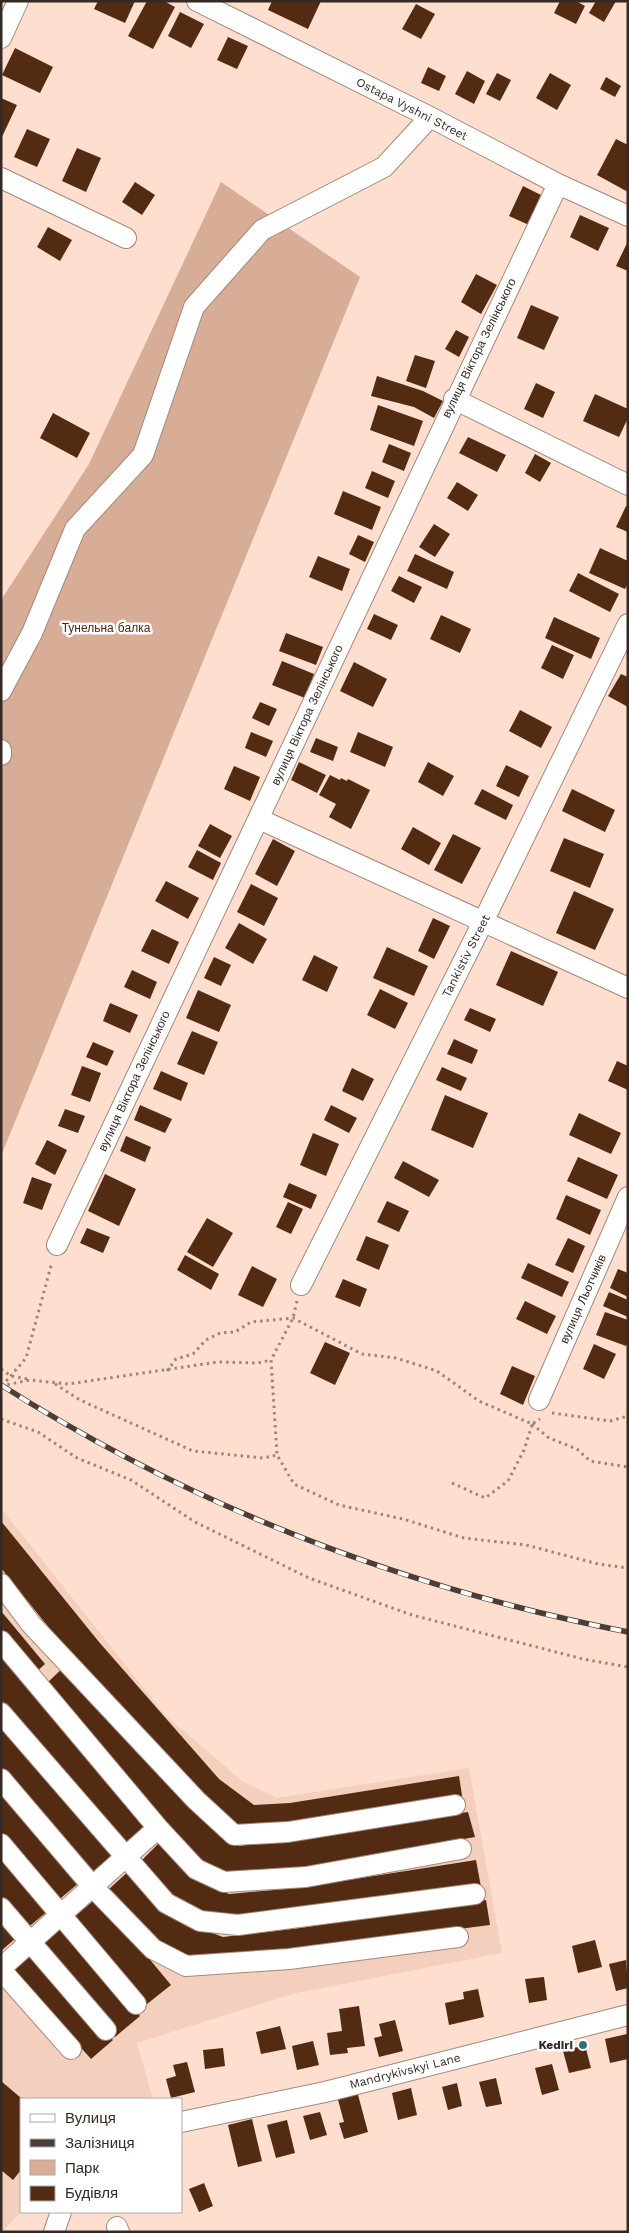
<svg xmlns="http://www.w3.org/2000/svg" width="629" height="2233" font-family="'Work Sans',sans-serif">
  <rect width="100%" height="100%" fill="#fedfcf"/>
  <path fill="#f4cfbd" d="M1 1508 165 1715 242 1781 277 1798 469 1768 502 1953 292 1994 137 2043 153 2099H21V2212L2 2232Z"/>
  <path fill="#d7ad97" d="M221 182 360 277 1 1156V600L89 464Z"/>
  <path fill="#532a12" d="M98 1H135L125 23 94 9Z
    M147 1H164L175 7 153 49 128 36Z
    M272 1H321L308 29 268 10Z
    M560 1H576L585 6 576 24 554 13Z
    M596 1H616L604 22 589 13Z
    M416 4 435 14 421 39 402 29Z
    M180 12 204 24 191 48 168 36Z
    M228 37 248 46 237 69 217 60Z
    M15 48 53 67 40 93 2 75Z
    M428 67 446 76 439 91 421 83Z
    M467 71 485 81 474 104 455 94Z
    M497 73 511 80 500 101 486 94Z
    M550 73 571 85 557 110 536 98Z
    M606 77 621 86 615 97 600 89Z
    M1 98 17 105 1 139Z
    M27 129 50 139 37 167 14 157Z
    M616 139 628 145V192L597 175Z
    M77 148 101 158 86 192 62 181Z
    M135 182 155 195 142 215 122 202Z
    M523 186 543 196 529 225 509 216Z
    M580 215 609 228 598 251 570 237Z
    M48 227 72 240 60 261 37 247Z
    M628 241V271L616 266Z
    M476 274 497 285 481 314 461 302Z
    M531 305 559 317 544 350 517 338Z
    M456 330 469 337 459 357 445 349Z
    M415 355 435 361 426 388 406 381Z
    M377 376 423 391 443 401 434 418 414 407 371 396Z
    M536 383 555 392 543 418 524 409Z
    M595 394 628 409V418L619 437 583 421Z
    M378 405 423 421 414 446 370 430Z
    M53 413 90 433 77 458 40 438Z
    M468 437 506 455 497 472 459 453Z
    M389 444 411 453 404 471 382 462Z
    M535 454 551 463 540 482 525 473Z
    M372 471 395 481 388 498 365 488Z
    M457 482 478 495 468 511 447 498Z
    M343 491 381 507 372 530 334 514Z
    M626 506 628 507V532L616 527Z
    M434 524 450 534 435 557 419 547Z
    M358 535 374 542 365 562 349 554Z
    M600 548 628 561V584L625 589 589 573Z
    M415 554 454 572 447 589 407 571Z
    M318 556 350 569 342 591 309 577Z
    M578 573 619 594 610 612 569 591Z
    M399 576 422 587 414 603 391 591Z
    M374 614 398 625 391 640 367 629Z
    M441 615 471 629 460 653 430 639Z
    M554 617 600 638 591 659 545 638Z
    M286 633 323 647 316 665 279 651Z
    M552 645 574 655 563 679 541 668Z
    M282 661 314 674 305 698 272 685Z
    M354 662 387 679 373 707 340 691Z
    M621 674 628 677V707L608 696Z
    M260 702 277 709 269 726 252 718Z
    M520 710 552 727 541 748 509 731Z
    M251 732 273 741 266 757 245 748Z
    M358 732 393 747 385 767 350 752Z
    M316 738 338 747 333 761 310 752Z
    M299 762 326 775 317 793 291 780Z
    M428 762 454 776 443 796 418 782Z
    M506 765 529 776 519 797 496 786Z
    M234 766 260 777 250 801 224 789Z
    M330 775 340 780 341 778 347 781 348 779 370 790 351 829 329 817 336 804 319 795Z
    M482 789 513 805 506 820 474 804Z
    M572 789 615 810 605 832 562 811Z
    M210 824 232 836 220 858 198 846Z
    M413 827 441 843 429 865 401 849Z
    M453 834 481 848 462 884 434 870Z
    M564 838 604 854 590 888 550 871Z
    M273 839 295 851 277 886 255 874Z
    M197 850 221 863 213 880 188 867Z
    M166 881 199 898 188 919 155 901Z
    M251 884 278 898 264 926 237 912Z
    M574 891 614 909 595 950 556 933Z
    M433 918 450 926 434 959 418 951Z
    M239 923 267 939 253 964 225 948Z
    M152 929 179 942 169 964 141 951Z
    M387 947 428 966 414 996 373 978Z
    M511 951 558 972 543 1006 496 985Z
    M314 955 338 967 327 992 302 980Z
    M214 957 231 965 221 986 204 978Z
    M132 970 157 982 150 999 124 987Z
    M380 989 408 1003 395 1029 367 1015Z
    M198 990 231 1005 219 1032 186 1018Z
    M110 1003 138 1015 130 1033 103 1021Z
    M470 1008 496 1019 490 1032 464 1020Z
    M192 1031 218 1042 204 1075 177 1064Z
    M454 1039 478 1050 472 1064 447 1054Z
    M93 1042 114 1051 107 1066 86 1057Z
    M617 1061 628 1066V1090L608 1081Z
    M82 1066 101 1073 90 1102 71 1095Z
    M442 1067 467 1078 461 1091 436 1080Z
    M352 1068 374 1079 363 1101 342 1091Z
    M161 1071 188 1083 181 1101 153 1089Z
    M445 1095 488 1113 473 1148 431 1130Z
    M140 1105 172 1119 165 1133 134 1120Z
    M331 1105 357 1118 349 1133 324 1120Z
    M65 1109 85 1116 78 1133 58 1126Z
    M579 1113 621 1133 611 1154 569 1135Z
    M313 1133 339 1144 326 1176 300 1165Z
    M126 1136 151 1147 145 1162 120 1151Z
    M47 1140 67 1150 55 1175 35 1164Z
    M578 1157 618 1175 607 1199 567 1181Z
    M403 1161 439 1180 429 1197 394 1178Z
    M105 1174 136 1189 119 1226 88 1211Z
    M32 1177 52 1184 42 1210 23 1203Z
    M289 1183 317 1195 311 1209 283 1197Z
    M566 1195 601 1210 590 1235 556 1219Z
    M387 1201 409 1211 399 1232 377 1222Z
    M288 1202 303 1209 291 1234 276 1227Z
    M207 1218 233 1233 213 1267 187 1252Z
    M87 1228 110 1237 103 1253 80 1243Z
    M366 1236 389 1245 379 1270 356 1260Z
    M568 1238 585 1246 573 1273 555 1265Z
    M185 1255 219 1274 211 1290 177 1270Z
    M528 1263 569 1282 562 1297 521 1278Z
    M252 1266 277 1279 263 1307 238 1295Z
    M618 1269 628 1273V1297L610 1288Z
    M343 1279 367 1289 360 1307 335 1297Z
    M609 1292 628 1300V1317L603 1306Z
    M525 1301 556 1316 547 1334 516 1319Z
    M605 1312 628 1320V1341L626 1346 596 1335Z
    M325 1342 350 1353 335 1385 310 1373Z
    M594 1344 616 1354 604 1379 583 1369Z
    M512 1366 535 1376 523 1405 500 1394Z
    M1 1521 99 1642 219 1779 254 1805 290 1803 459 1776 463 1802 256 1831 225 1822 83 1670 1 1568Z
    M1 1611 45 1664 34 1674 1 1635Z
    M1 1648 149 1822 122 1846 1 1705Z
    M68 1663 197 1813 239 1846 468 1812 475 1837 309 1867 224 1877 179 1841 46 1684Z
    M1 1724 112 1856 89 1875 1 1771Z
    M1 1787 80 1882 55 1903 1 1838Z
    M163 1839 195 1880 229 1894 297 1888 476 1860 481 1887 244 1919 208 1917 169 1896 140 1862Z
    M1 1854 49 1910 25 1930 1 1902Z
    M132 1868 180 1921 223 1937 300 1928 486 1900 490 1925 207 1961 167 1948 135 1925 108 1890Z
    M98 1897 171 1985 147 2004 74 1917Z
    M1 1920 16 1938 1 1951Z
    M64 1924 140 2016 115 2037 39 1945Z
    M595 1940 602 1967 578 1973 572 1946Z
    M32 1948 113 2040 91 2059 10 1968Z
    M626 1960 628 1988 616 1991 609 1964Z
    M544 1977 547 2000 529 2003 525 1979Z
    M478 1989 484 2017 449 2025 445 2003 464 1999 463 1992Z
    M359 2006 365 2046 347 2048 348 2053 330 2055 327 2033 342 2031 339 2009Z
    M395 2020 403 2051 379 2057 374 2038 382 2036 379 2024Z
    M280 2026 286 2049 261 2054 256 2032Z
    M627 2034 628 2059 610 2063 605 2039Z
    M313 2041 319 2065 297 2070 292 2046Z
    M585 2045 591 2068 569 2073 563 2051Z
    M223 2048 225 2066 205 2069 203 2050Z
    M187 2062 195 2092 171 2098 166 2079 176 2076 173 2065Z
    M552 2064 559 2090 542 2095 535 2068Z
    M496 2078 502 2104 486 2107 479 2082Z
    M1 2081 21 2098V2170L13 2180 1 2170Z
    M457 2083 462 2106 448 2110 442 2087Z
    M411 2088 417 2115 398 2120 392 2093Z
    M357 2091 368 2132 344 2139 339 2123 344 2122 337 2096Z
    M320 2112 327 2135 310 2140 303 2116Z
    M252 2119 262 2161 238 2167 228 2125Z
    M287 2120 295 2153 276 2158 267 2125Z
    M204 2183 213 2206 199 2212 189 2189Z"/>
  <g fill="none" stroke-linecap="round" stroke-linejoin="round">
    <g stroke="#a4887a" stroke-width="22">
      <path id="minor" d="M197 1 430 117 558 184 628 216
        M1 38 18 1
        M1 178 126 238
        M454 399 628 485
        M1 691 32 633 75 529 143 455 194 307 262 230 384 167 430 117
        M1 750V755
        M259 819 628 988
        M57 1245C224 892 388 537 558 184
        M301 1285 483 922 628 624
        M539 1400 628 1197
        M1 1584 31 1624 196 1800 234 1835 288 1832 455 1805
        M1 1641 158 1828 1 1968
        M1 1713 166 1903 200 1921 238 1925 475 1894
        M1 1779 93 1887 153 1949 186 1966 289 1959 458 1937
        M158 1828 196 1869 224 1882 306 1877 461 1849
        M1 1844 136 2004
        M1 1908 106 2030
        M1 1970 71 2049
        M181 2122 325 2092 628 2015
        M117 2227 119 2232
        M54 2232 61 2212"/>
    </g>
    <path stroke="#9c867b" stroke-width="3" stroke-dasharray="2.5 4" stroke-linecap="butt" d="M297 1301 293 1318 271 1360 277 1455 294 1484 339 1505 403 1519 464 1538 526 1545 598 1564 628 1568
      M1 1369 11 1376 28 1379
      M167 1371 176 1359 193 1354 206 1340 220 1333 235 1332 251 1322 293 1318 362 1354 396 1358 437 1371 479 1401 532 1424 540 1419
      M55 1384 80 1400 193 1451 263 1458 277 1455
      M1 1386 30 1380 68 1384 218 1362 258 1363 271 1360
      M2 1386 26 1358 52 1262
      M552 1413 610 1421 628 1416
      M1 1419 38 1432 77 1458 131 1480 195 1522 309 1578 412 1615 583 1659 628 1667
      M532 1424 549 1438 577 1449 590 1461 628 1467
      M452 1483 485 1498 508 1481 524 1450 533 1422"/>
    <use href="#minor" stroke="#fff" stroke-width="20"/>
    <g stroke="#4c3e37" stroke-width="5.5">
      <path id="rail" d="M1 1385C195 1508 403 1588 628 1632"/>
    </g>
    <use href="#rail" stroke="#fff" stroke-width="4" stroke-dasharray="11" stroke-linecap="butt"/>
  </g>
  <circle fill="#297376" stroke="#fff" stroke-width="2" cx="583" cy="2045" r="5"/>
  <g text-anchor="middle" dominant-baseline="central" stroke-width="5" stroke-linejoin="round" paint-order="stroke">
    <g font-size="12" fill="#342923" stroke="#fff">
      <text transform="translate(412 109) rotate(27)">Ostapa Vyshni Street</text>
      <text transform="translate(479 348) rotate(-64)">вулиця Віктора Зелінського</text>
      <text transform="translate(307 715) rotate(-65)">вулиця Віктора Зелінського</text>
      <text transform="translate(466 956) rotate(-63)">Tankistiv Street</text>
      <text transform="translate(134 1081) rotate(-65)">вулиця Віктора Зелінського</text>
      <text transform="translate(583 1299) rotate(-66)">вулиця Льотчиків</text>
      <text transform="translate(405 2071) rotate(-14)">Mandrykivskyi Lane</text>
    </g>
    <g font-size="12" fill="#552608" stroke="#fff">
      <text x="106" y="628">Тунельна балка</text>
    </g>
    <g font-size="12" font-weight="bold" fill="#342923" stroke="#fff" text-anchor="end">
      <text x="573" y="2045">Kediri</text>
    </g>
  </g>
  <rect width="629" height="2233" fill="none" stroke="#342923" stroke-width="5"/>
  <rect x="20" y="2098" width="162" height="115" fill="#ffffff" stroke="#aea9a7"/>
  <rect x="30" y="2114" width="25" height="8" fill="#ffffff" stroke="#aea9a7"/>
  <text x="65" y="2123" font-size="15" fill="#342923">Вулиця</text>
  <rect x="30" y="2139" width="25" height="8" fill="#4c3e37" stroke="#aea9a7"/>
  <text x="65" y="2148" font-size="15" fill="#342923">Залізниця</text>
  <rect x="30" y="2160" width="25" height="15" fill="#d7ad97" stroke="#aea9a7"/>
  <text x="65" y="2173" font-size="15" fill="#342923">Парк</text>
  <rect x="30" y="2186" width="25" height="15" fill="#532a12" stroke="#aea9a7"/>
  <text x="65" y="2198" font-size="15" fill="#342923">Будівля</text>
</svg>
